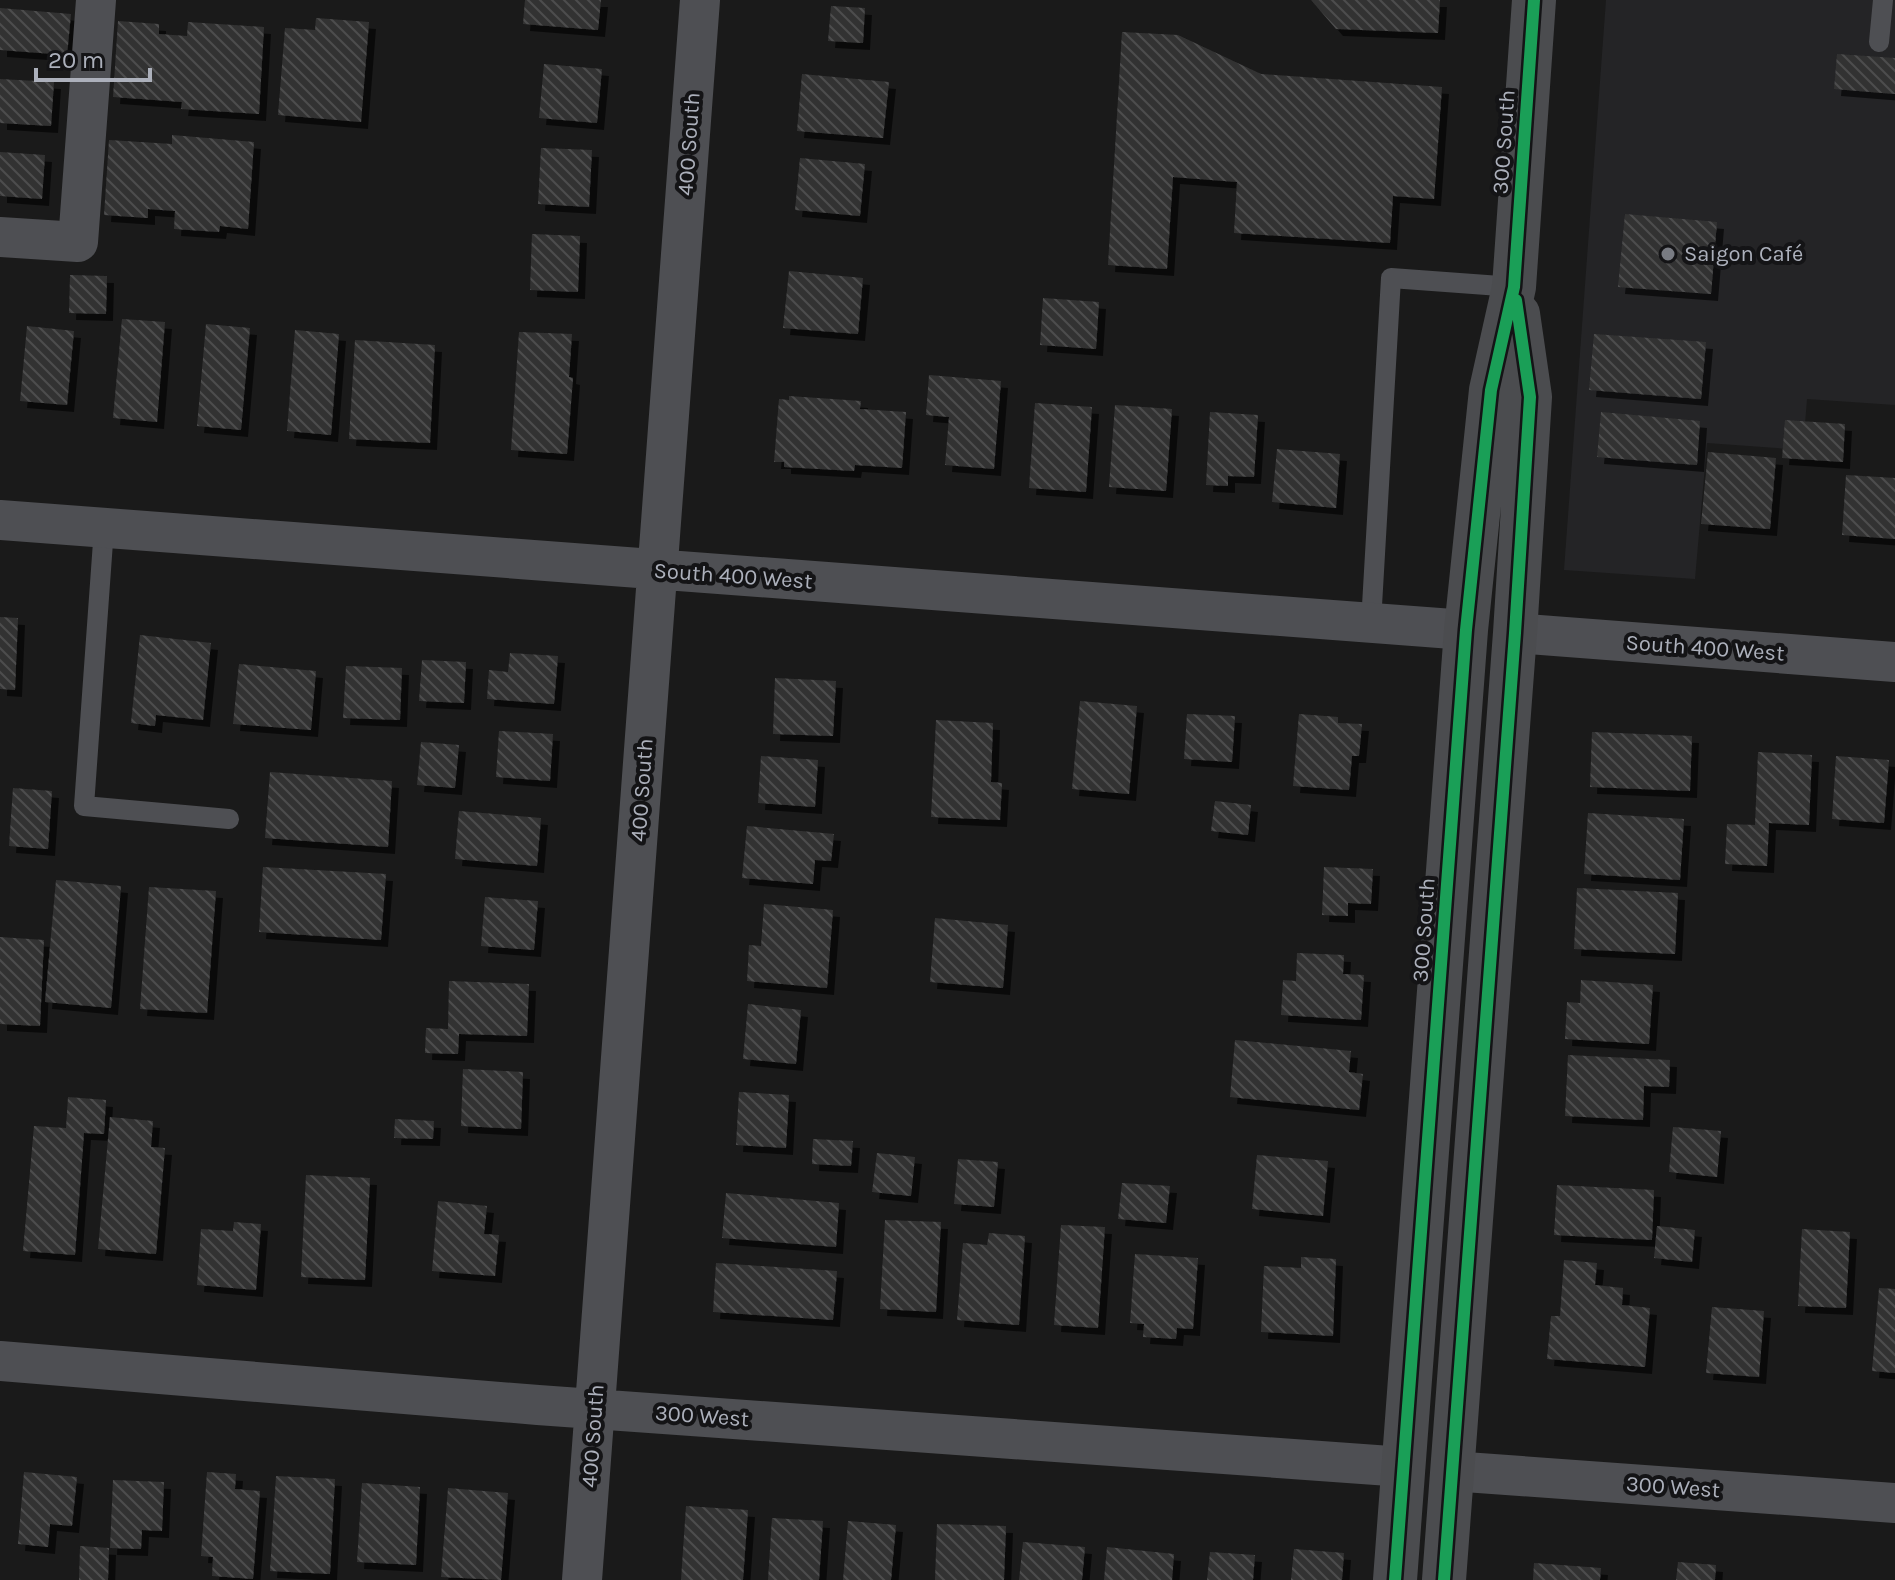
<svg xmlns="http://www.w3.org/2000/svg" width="1895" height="1580" font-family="Karla,sans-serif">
  <defs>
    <pattern id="building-back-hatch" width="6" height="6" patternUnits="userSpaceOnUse" patternTransform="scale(2)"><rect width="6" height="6" fill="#323232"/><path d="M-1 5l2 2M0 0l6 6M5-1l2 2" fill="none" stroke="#4d4d4e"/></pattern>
    <filter id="shadow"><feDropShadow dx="7" dy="7" stdDeviation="0" flood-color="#0009"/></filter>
  </defs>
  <rect width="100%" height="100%" fill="#1a1a1a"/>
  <path fill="#242426" d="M1606 0H1895V405L1807 399 1803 450 1707 443 1695 579 1564 570Z"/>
  <path fill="url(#building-back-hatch)" filter="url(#shadow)" d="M525 0H601L598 30 523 24Z
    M1311 0H1440L1438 33 1336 29Z
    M831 6 865 8 863 43 828 41Z
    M0 8 71 14 67 55 0 50Z
    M316 18 369 22 361 122 278 115 285 28 315 30Z
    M118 21 159 24V34L187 36 188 22 264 27 259 114 181 109 182 102 113 97Z
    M1122 32 1178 35 1261 74 1442 87 1434 199 1393 196 1390 243 1234 233 1237 182 1173 177 1167 269 1108 265Z
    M1837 54 1895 58V94L1834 89Z
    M544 64 602 69 597 123 539 118Z
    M802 74 889 82 883 138 797 131Z
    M0 79 54 82 51 126 0 123Z
    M172 135 254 142 248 229 220 226 219 232 174 229 175 211 148 209V218L104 215 109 140 172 144Z
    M541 148 592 150 589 207 538 204Z
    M0 152 45 155 42 199 0 196Z
    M800 158 865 164 860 216 795 210Z
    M1625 214 1717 222 1711 294 1618 287Z
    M532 234 580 236 578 292 530 290Z
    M789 271 863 278 858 334 783 328Z
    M70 275 107 276 106 314 69 313Z
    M1043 298 1099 302 1096 349 1040 345Z
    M122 319 165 322 157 422 113 418Z
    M206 324 250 328 241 430 197 426Z
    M27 326 74 331 67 405 20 401Z
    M295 330 339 334 331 435 287 431Z
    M519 332 572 334 569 377 573 378 567 454 511 450Z
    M1594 334 1706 342 1701 399 1589 390Z
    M355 340 435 345 430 443 349 439Z
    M929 375 1001 381 994 469 945 465 949 417 926 415Z
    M789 396 861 401 860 409 906 412 902 468 855 465 854 471 784 467V462H774L779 399 789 400Z
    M1035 403 1092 407 1086 492 1029 488Z
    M1115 405 1172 409 1166 491 1109 487Z
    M1210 412 1258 415 1254 477 1228 476V486L1206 485Z
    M1601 412 1700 421 1697 465 1597 457Z
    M1785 420 1845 424 1843 462 1782 458Z
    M1277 449 1340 454 1336 508 1272 502Z
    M1708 452 1776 458 1770 529 1701 524Z
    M1846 475 1895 478V539L1842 535Z
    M0 617 18 618 15 690 0 689Z
    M140 635 211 643 203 720 156 715 155 726 131 723Z
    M510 653 558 656 554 704 487 699 489 670 508 672Z
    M422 660 466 662 464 703 419 701Z
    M239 664 316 671 311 730 233 724Z
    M346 666 402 668 400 720 343 718Z
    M775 678 836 681 833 736 773 734Z
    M1080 701 1137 706 1129 794 1072 789Z
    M1187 714 1235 716 1232 762 1184 759Z
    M1299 714 1338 717V723L1362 724 1359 756H1352L1349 790 1293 786Z
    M936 720 993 723 991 782 1002 783 1000 820 931 817Z
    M499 731 553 734 550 781 496 777Z
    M1592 732 1692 736 1690 791 1590 787Z
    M421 742 459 745 455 788 417 785Z
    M1758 752 1812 755 1809 825 1769 823 1767 866 1725 864 1727 824 1755 825Z
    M761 756 818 760 815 807 758 803Z
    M1836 756 1889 760 1884 823 1832 819Z
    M270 772 392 781 388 847 265 838Z
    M13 788 52 791 48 849 9 846Z
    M1215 801 1251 805 1248 835 1211 831Z
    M459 811 541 818 537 866 455 859Z
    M1588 813 1684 819 1680 880 1584 874Z
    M747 826 834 834 831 861 815 860 813 884 742 878Z
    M263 867 386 874 381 940 259 932Z
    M1324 867 1373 869 1371 904 1348 903V916L1322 915Z
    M56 880 121 886 111 1008 45 1002Z
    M149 887 216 891 207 1013 140 1009Z
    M1577 888 1678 893 1675 954 1574 949Z
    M485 897 538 901 534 950 481 946Z
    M764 904 833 910 827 988 747 981 749 945 761 946Z
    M935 918 1008 925 1003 988 930 982Z
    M0 937 44 940 40 1026 0 1024Z
    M1297 953 1344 955 1343 974 1364 975 1361 1020 1281 1015 1283 980 1296 981Z
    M1581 980 1653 985 1649 1044 1565 1039 1567 1002 1580 1003Z
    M449 981 529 984 527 1036 459 1034 458 1054 425 1053 426 1028 448 1029Z
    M748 1004 801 1010 796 1064 743 1059Z
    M1235 1040 1351 1051 1349 1072 1363 1074 1359 1110 1230 1097Z
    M1568 1055 1670 1060 1669 1087 1644 1086 1643 1120 1565 1116Z
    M463 1069 523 1072 521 1129 461 1126Z
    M739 1092 789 1095 786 1148 736 1145Z
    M68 1097 106 1100 104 1134 84 1133 75 1255 23 1251 34 1126 66 1128Z
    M110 1117 153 1121 151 1147 165 1148 156 1254 98 1249Z
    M395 1119 434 1121 433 1139 394 1138Z
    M1673 1127 1721 1131 1717 1177 1669 1172Z
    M813 1139 853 1141 851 1166 812 1164Z
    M877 1153 915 1157 911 1196 872 1192Z
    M1257 1155 1328 1161 1323 1216 1252 1209Z
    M958 1159 998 1162 994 1207 954 1204Z
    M306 1175 370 1178 365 1280 301 1277Z
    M1122 1183 1170 1186 1166 1223 1118 1219Z
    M1557 1185 1654 1190 1652 1240 1554 1235Z
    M726 1193 839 1203 836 1247 722 1238Z
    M438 1201 487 1206 484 1234 499 1235 495 1276 432 1271Z
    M885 1220 941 1222 936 1312 880 1309Z
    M234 1222 261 1224 256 1290 197 1285 201 1229 233 1231Z
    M1061 1225 1105 1227 1098 1328 1054 1325Z
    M1657 1226 1695 1230 1692 1262 1654 1258Z
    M1802 1229 1850 1232 1846 1308 1798 1306Z
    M989 1233 1025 1236 1019 1325 957 1320 963 1243 987 1245Z
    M1135 1254 1198 1258 1193 1329 1177 1328 1176 1339 1143 1337 1144 1324 1130 1323Z
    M1301 1257 1336 1259 1333 1336 1261 1332 1264 1266 1301 1268Z
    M1564 1260 1597 1263 1595 1285 1623 1288 1622 1305 1650 1308 1645 1367 1547 1359 1551 1316H1560Z
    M716 1263 837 1271 833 1320 713 1312Z
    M1879 1288 1895 1289V1373L1872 1371Z
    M1712 1307 1764 1311 1759 1377 1706 1373Z
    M24 1472 77 1477 72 1526 50 1524 48 1547 18 1544Z
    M207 1472 236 1474 235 1489 260 1491 253 1579 212 1576 213 1557 201 1556Z
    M276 1476 335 1479 330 1574 270 1571Z
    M113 1480 164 1482 162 1531 142 1530 141 1549 110 1548Z
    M362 1483 420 1487 416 1565 357 1562Z
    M448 1488 508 1493 501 1580 441 1577Z
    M686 1506 748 1510 743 1580H681Z
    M772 1518 823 1521 819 1580H768Z
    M848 1521 896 1525 891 1580H843Z
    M937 1524 1006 1526 1004 1580H935Z
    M1023 1542 1085 1547 1082 1580H1019Z
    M80 1546 109 1548 108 1580H79Z
    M1107 1547 1174 1554 1172 1580H1104Z
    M1294 1549 1344 1553 1342 1580H1291Z
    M1210 1552 1255 1555 1253 1580H1207Z
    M1678 1562 1716 1565 1715 1580H1676Z
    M1534 1563 1601 1568 1600 1580H1533Z"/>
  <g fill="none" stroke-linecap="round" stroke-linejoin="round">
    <path stroke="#4e4f53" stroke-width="20" d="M1879 42 1883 0
      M104 528 84 806 229 819
      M1371 623 1391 278 1514 287"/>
    <path stroke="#4e4f53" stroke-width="40" d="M0 237 78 242 96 0
      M0 520 1466 630
      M1515 633 1895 662
      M0 1361 538 1405 1404 1467
      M1451 1471 1895 1503
      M582 1580 700 0"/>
    <path stroke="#4b4c4f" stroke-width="44" d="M1395 1580 1466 630 1491 390 1514 287 1534 0
      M1444 1580 1515 633 1530 397 1518 314"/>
    <g stroke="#141416" stroke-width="17">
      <path id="cycleway" d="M1395 1580 1466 630 1491 390 1514 287 1534 0
        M1444 1580 1515 633 1530 397 1516 300"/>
    </g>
    <use href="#cycleway" stroke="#1a9f57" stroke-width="12"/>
  </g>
  <circle fill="#797c83" stroke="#141416" stroke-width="3" cx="1668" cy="254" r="8"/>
  <g text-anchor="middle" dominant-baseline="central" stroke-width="8" stroke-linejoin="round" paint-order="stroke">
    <g font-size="22" fill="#acb0bb" stroke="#141416">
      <text transform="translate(1504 142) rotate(-86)">300 South</text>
      <text transform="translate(689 144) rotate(-86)">400 South</text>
      <text transform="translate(733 576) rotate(4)">South 400 West</text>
      <text transform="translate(1705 648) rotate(4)">South 400 West</text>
      <text transform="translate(642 790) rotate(-86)">400 South</text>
      <text transform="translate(1424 930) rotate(-86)">300 South</text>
      <text transform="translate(702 1416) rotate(4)">300 West</text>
      <text transform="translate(593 1436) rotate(-86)">400 South</text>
      <text transform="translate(1673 1487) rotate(4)">300 West</text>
    </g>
    <g font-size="22" fill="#acb0bb" stroke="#141416" text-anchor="start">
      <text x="1684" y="254">Saigon Café</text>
    </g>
  </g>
  <path d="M36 68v12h114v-12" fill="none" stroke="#acb0bb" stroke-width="4"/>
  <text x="48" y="68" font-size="24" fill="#acb0bb" stroke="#141416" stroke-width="6" paint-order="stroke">20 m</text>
</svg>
